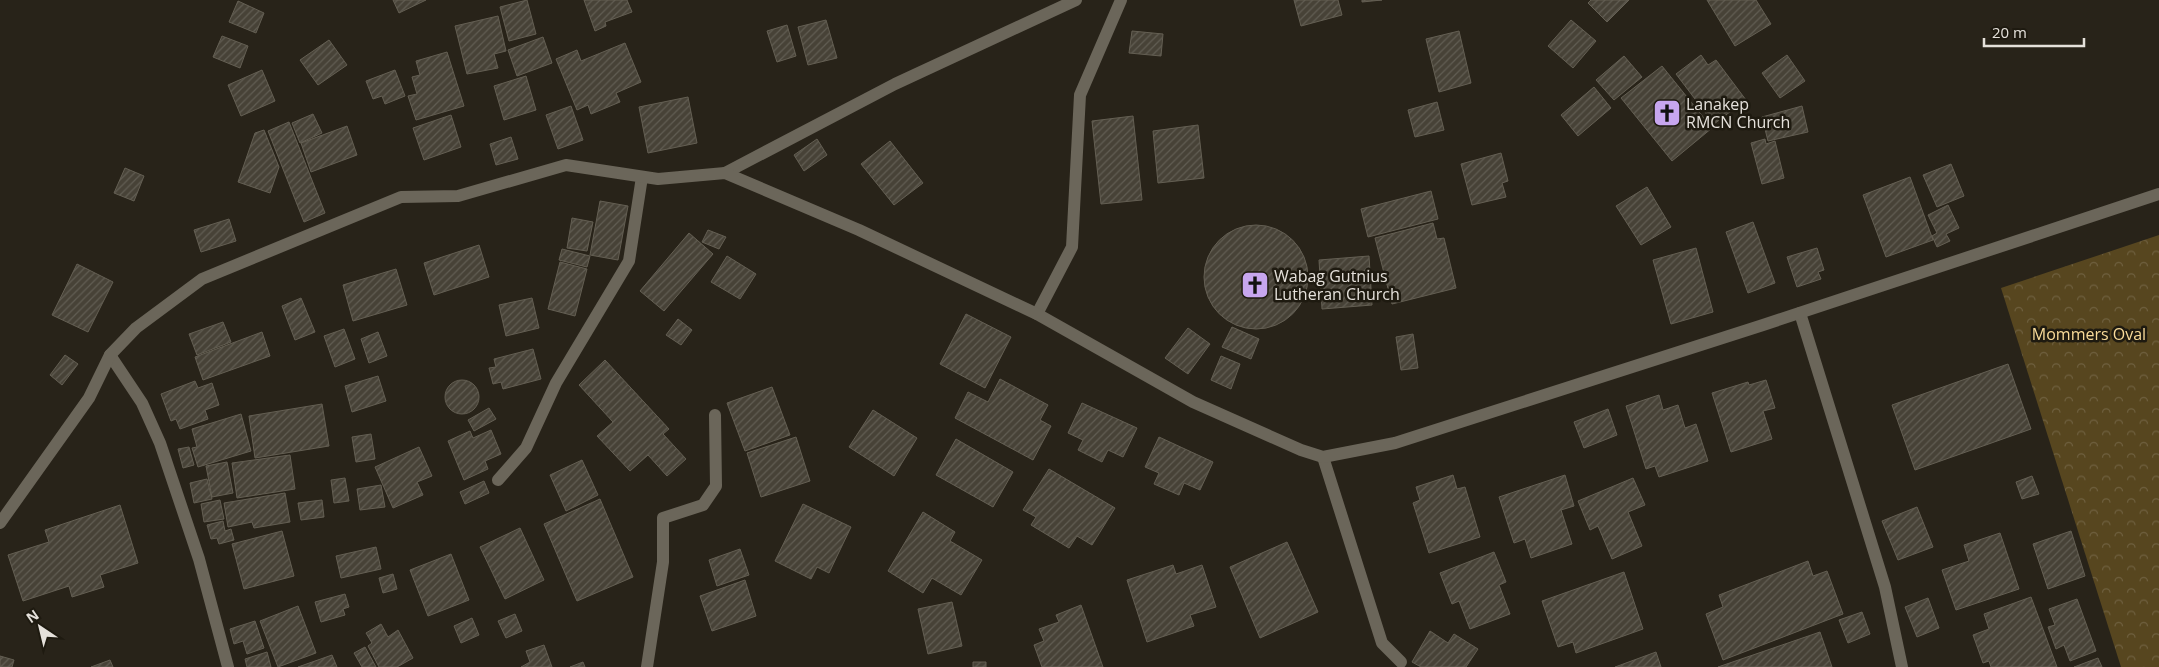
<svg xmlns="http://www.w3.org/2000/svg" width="2159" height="667" font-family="'Open Sans',sans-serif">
  <defs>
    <pattern id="forest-crowns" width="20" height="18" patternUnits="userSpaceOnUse" patternTransform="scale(1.25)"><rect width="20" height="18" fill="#57461f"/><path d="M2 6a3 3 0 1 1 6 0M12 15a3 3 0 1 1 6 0" fill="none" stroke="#6f603f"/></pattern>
    <pattern id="building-hatch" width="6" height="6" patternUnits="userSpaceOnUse" patternTransform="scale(1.25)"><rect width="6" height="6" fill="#474237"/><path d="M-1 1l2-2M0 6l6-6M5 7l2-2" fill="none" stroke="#615d53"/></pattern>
  </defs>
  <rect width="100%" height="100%" fill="#282319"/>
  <path fill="url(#forest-crowns)" d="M2159 235V667H2121L2001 288Z"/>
  <path fill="url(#building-hatch)" stroke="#645f53" d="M393 0H426L399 13Z
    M527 0 536 34 509 41 500 7Z
    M584 0H627L632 12 605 22 606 26 595 31Z
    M1294 0H1338L1342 15 1301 26Z
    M1362 0H1382L1362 2Z
    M1591 0H1629L1607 22 1588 3Z
    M1707 0H1756L1771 24 1735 46Z
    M238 1 264 13 256 33 229 22Z
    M498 16 506 51 494 54 498 68 467 74 455 26Z
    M826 20 837 58 808 65 798 27Z
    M1571 20 1596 41 1573 68 1548 46Z
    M787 25 796 56 777 62 767 31Z
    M1132 31 1163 34 1161 56 1129 53Z
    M1459 31 1471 83 1439 92 1426 39Z
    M222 36 248 46 240 68 213 57Z
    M543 37 552 63 517 76 508 50Z
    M329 40 347 65 318 85 300 60Z
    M625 43 641 82 616 93 620 102 591 114 588 105 577 110 556 59 577 50 581 61Z
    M447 52 464 106 416 120 408 96 417 94 412 77 420 75 416 61Z
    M1701 55 1708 65 1716 60 1746 100 1714 124 1676 74Z
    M1787 55 1805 81 1780 98 1762 73Z
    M1624 56 1642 77 1614 100 1596 80Z
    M1662 66 1712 128 1672 161 1621 98Z
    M262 70 275 101 241 116 228 85Z
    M395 70 405 96 385 104 382 96 373 99 366 81Z
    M526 76 536 110 504 120 494 86Z
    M1594 87 1611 108 1578 136 1561 115Z
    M688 97 697 143 648 153 639 107Z
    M1437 102 1444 130 1415 137 1408 110Z
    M571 106 583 140 558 149 546 115Z
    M1802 106 1808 132 1768 141 1762 117Z
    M313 114 322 133 300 143 292 123Z
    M451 115 461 147 424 160 413 128Z
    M1133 116 1142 200 1101 204 1092 121Z
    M289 122 325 213 304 222 268 131Z
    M1198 125 1204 178 1158 183 1153 131Z
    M347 126 357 155 311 172 301 143Z
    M264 130 279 167 270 193 238 182 255 133Z
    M511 137 518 159 496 165 490 144Z
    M817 139 827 155 804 171 794 155Z
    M1765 139 1766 144 1775 141 1784 178 1762 184 1751 143Z
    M890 141 923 183 894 205 861 164Z
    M1501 153 1508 181 1502 183 1506 197 1472 205 1461 164Z
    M1951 164 1964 196 1937 207 1923 175Z
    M125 168 144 176 134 201 114 193Z
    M1910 177 1933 240 1886 257 1863 195Z
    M1647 187 1671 227 1641 245 1616 206Z
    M1431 191 1438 219 1368 237 1361 209Z
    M600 201 628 206 618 260 590 255Z
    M1948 205 1959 228 1946 234 1950 241 1937 247 1932 236 1937 233 1928 215Z
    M572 218 593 222 587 251 567 248Z
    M229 219 236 241 201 252 194 230Z
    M1753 222 1775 283 1748 293 1726 232Z
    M1433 223 1437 239 1444 238 1456 288 1392 304 1375 238Z
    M1204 277a52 52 0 1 1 104 0a52 52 0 1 1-104 0Z
    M708 230 726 237 719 249 702 242Z
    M689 233 713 254 664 311 640 291Z
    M479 245 489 277 434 295 424 263Z
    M1696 248 1713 312 1671 324 1653 260Z
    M1817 248 1824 270 1818 272 1821 279 1797 287 1787 257Z
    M562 249 590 256 587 267 559 260Z
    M727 256 756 274 740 299 711 282Z
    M1369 256 1372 305 1322 309 1319 260Z
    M560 262 587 269 575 316 548 309Z
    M77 264 113 282 88 332 52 315Z
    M396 269 407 305 353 321 343 285Z
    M301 298 315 332 295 340 282 306Z
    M532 298 539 328 506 336 499 305Z
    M966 314 1011 337 985 388 940 364Z
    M678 319 692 330 681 345 666 335Z
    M223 322 231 342 197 355 189 334Z
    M1232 327 1259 339 1251 359 1222 347Z
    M1188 328 1210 344 1188 374 1165 358Z
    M344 329 355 359 335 367 324 336Z
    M262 332 270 356 203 380 195 357Z
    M378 332 387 356 369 363 361 339Z
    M1413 334 1418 368 1401 370 1396 337Z
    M533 349 541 379 503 389 501 382 493 384 489 368 496 367 494 359Z
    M65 355 78 364 62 385 50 375Z
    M1221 356 1240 364 1231 389 1211 380Z
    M605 360 669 429 663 434 686 459 667 476 648 455 630 471 597 436 613 422 579 385Z
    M2008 364 2031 429 1915 470 1892 405Z
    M378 376 386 401 352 412 345 386Z
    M1000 379 1048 405 1040 420 1051 426 1033 460 955 418 968 392 988 402Z
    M1766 380 1775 408 1763 411 1772 439 1731 452 1712 393 1748 382 1749 385Z
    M445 397a17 17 0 1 1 34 0a17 17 0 1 1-34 0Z
    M195 381 198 388 212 383 219 405 205 410 208 419 180 429 176 419 171 421 161 394Z
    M772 387 790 435 745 451 727 403Z
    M1659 395 1663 410 1678 405 1685 428 1696 424 1708 461 1659 477 1655 466 1646 469 1626 406Z
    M1082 403 1137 428 1123 457 1108 450 1102 462 1078 450 1083 440 1068 433Z
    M322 404 329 446 255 458 249 416Z
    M489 408 496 419 474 431 468 420Z
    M1608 409 1617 435 1584 448 1574 422Z
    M873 410 917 438 894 476 849 447Z
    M241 414 251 451 198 467 192 448 197 447 192 429Z
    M491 430 501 454 485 461 488 469 464 480 448 441 470 431 473 438Z
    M371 434 375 459 356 462 352 437Z
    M796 437 810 481 761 497 747 453Z
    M1159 437 1213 462 1200 490 1184 483 1179 495 1154 484 1159 473 1145 467Z
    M956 439 1013 472 993 507 936 475Z
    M189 447 194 465 183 468 178 449Z
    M419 447 432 476 417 482 423 495 393 508 375 467Z
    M290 455 295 489 237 498 232 463Z
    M582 460 598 495 566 511 550 475Z
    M227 462 233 493 212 497 206 466Z
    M1049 469 1115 508 1092 545 1077 536 1069 548 1031 525 1036 517 1023 510Z
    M1453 475 1457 489 1465 487 1480 537 1429 553 1413 503 1420 500 1416 487Z
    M1565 475 1574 506 1561 510 1572 544 1531 558 1525 539 1514 543 1499 497Z
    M2032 476 2039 494 2022 499 2016 482Z
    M345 478 349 501 334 503 331 480Z
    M1633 478 1645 505 1628 512 1642 546 1612 559 1598 526 1590 530 1578 501Z
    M207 479 212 499 194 503 190 483Z
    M484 481 489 493 465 504 460 492Z
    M381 485 385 507 360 510 357 489Z
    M285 493 290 522 254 528 252 522 228 527 224 503Z
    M600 499 633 577 577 601 544 524Z
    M220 500 224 519 204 522 201 504Z
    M322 500 324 517 301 520 298 503Z
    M803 504 851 527 829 573 817 567 811 579 775 561Z
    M120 505 138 563 100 575 104 587 72 597 69 586 23 601 8 555 49 542 45 530Z
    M1917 507 1933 547 1898 560 1882 521Z
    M923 512 955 532 950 541 982 560 961 595 932 578 923 593 888 571Z
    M223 521 225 531 231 529 234 540 219 544 217 538 211 539 207 525Z
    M520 528 544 580 505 599 480 547Z
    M282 531 294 576 244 589 232 544Z
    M2071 531 2085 576 2048 589 2033 544Z
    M2000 533 2019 589 1956 610 1942 570 1969 561 1964 545Z
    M1287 542 1318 612 1260 638 1230 567Z
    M376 547 381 569 341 578 336 556Z
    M740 549 749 575 717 586 709 560Z
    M1494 552 1506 582 1499 585 1510 614 1470 629 1459 601 1452 604 1440 573Z
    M451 554 469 600 428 616 410 570Z
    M1808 561 1813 576 1827 571 1843 614 1723 660 1706 614 1723 607 1719 595Z
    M1173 565 1176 574 1202 565 1216 607 1190 615 1194 626 1147 642 1127 580Z
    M1624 572 1643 629 1576 653 1573 642 1558 647 1542 601Z
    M393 574 397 589 383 593 379 578Z
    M745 580 756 616 712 631 700 596Z
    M345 594 349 607 343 609 345 615 321 622 315 602Z
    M2031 597 2057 667H1991L1989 661 1983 663 1973 635 1989 629 1984 614Z
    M1928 598 1939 628 1917 637 1905 607Z
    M2077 599 2096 651 2070 661 2064 645 2056 649 2048 627 2055 625 2049 609Z
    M952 602 962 646 928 654 918 609Z
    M1081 605 1103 667H1042L1034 645 1044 641 1039 629 1059 622 1056 615Z
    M298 606 316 653 278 667 260 621Z
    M1862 612 1870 634 1848 643 1839 620Z
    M515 614 522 631 506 638 498 621Z
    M472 618 479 635 461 643 454 626Z
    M255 621 264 648 247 654 243 641 234 644 230 629Z
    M381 624 388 637 398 630 413 658 397 667H379L368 646 372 643 366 633Z
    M1430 631 1448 643 1454 634 1478 649 1466 667H1421L1412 662Z
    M1820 632 1832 667H1718Z
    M544 645 552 667H521L530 662 526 651Z
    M365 647 376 667H362L354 653Z
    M267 652 271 667H247L245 659Z
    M1656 652 1661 667H1615Z
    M332 655 337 667H298Z
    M0 656 14 660 12 667H0Z
    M2098 658 2102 667H2074Z
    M110 660 113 667H91Z
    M583 662 585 667H570Z
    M973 662H986V667H973Z"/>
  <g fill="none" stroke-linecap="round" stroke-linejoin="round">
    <path stroke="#6b665a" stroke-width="12" d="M498 480 526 448 556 383 629 261 642 177
      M647 667 663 562V518L703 505 716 486 715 415"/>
    <path stroke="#6b665a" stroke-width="12" d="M725 173 895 84 1076 0
      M1800 313 1885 587 1902 667
      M1037 314 1072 247 1080 95 1121 0
      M110 355 142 403 160 443 199 559 228 667
      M1323 457 1382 643 1401 662"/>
    <path stroke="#6b665a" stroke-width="12" d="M0 523 89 398 110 355 136 328 202 279 401 197 458 196 566 165 658 179 725 173 859 230 1037 314 1193 402 1301 450 1323 457 1395 443 1763 325 2159 194"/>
  </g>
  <defs>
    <g id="church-square" transform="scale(1.4375)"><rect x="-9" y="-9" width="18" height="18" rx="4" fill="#c7a6ef" stroke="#1e1a10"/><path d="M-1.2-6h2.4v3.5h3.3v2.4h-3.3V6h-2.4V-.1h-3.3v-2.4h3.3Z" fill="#111"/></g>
  </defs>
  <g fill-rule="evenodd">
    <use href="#church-square" x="1667" y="113"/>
    <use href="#church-square" x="1255" y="285"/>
  </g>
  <g text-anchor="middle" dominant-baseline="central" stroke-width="5" stroke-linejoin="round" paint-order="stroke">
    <g font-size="16" fill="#e5e1db" stroke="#1e1a10" text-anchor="start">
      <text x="1686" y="104">Lanakep<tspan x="1686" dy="18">RMCN Church</tspan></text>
      <text x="1274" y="276">Wabag Gutnius<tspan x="1274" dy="18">Lutheran Church</tspan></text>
    </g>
    <g font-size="16" fill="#f9db99" stroke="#1e1a10">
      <text x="2089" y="334">Mommers Oval</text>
    </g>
  </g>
  <g transform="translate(40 627) rotate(325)" stroke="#1e1a10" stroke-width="4" paint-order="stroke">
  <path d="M0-4L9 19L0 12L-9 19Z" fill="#e5e1db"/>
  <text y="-8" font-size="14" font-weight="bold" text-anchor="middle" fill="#e5e1db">N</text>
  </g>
  <path d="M1984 38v8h100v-8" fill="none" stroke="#e5e1db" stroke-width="2.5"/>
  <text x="1992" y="38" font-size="15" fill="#e5e1db" stroke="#1e1a10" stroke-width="4" paint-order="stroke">20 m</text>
</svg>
